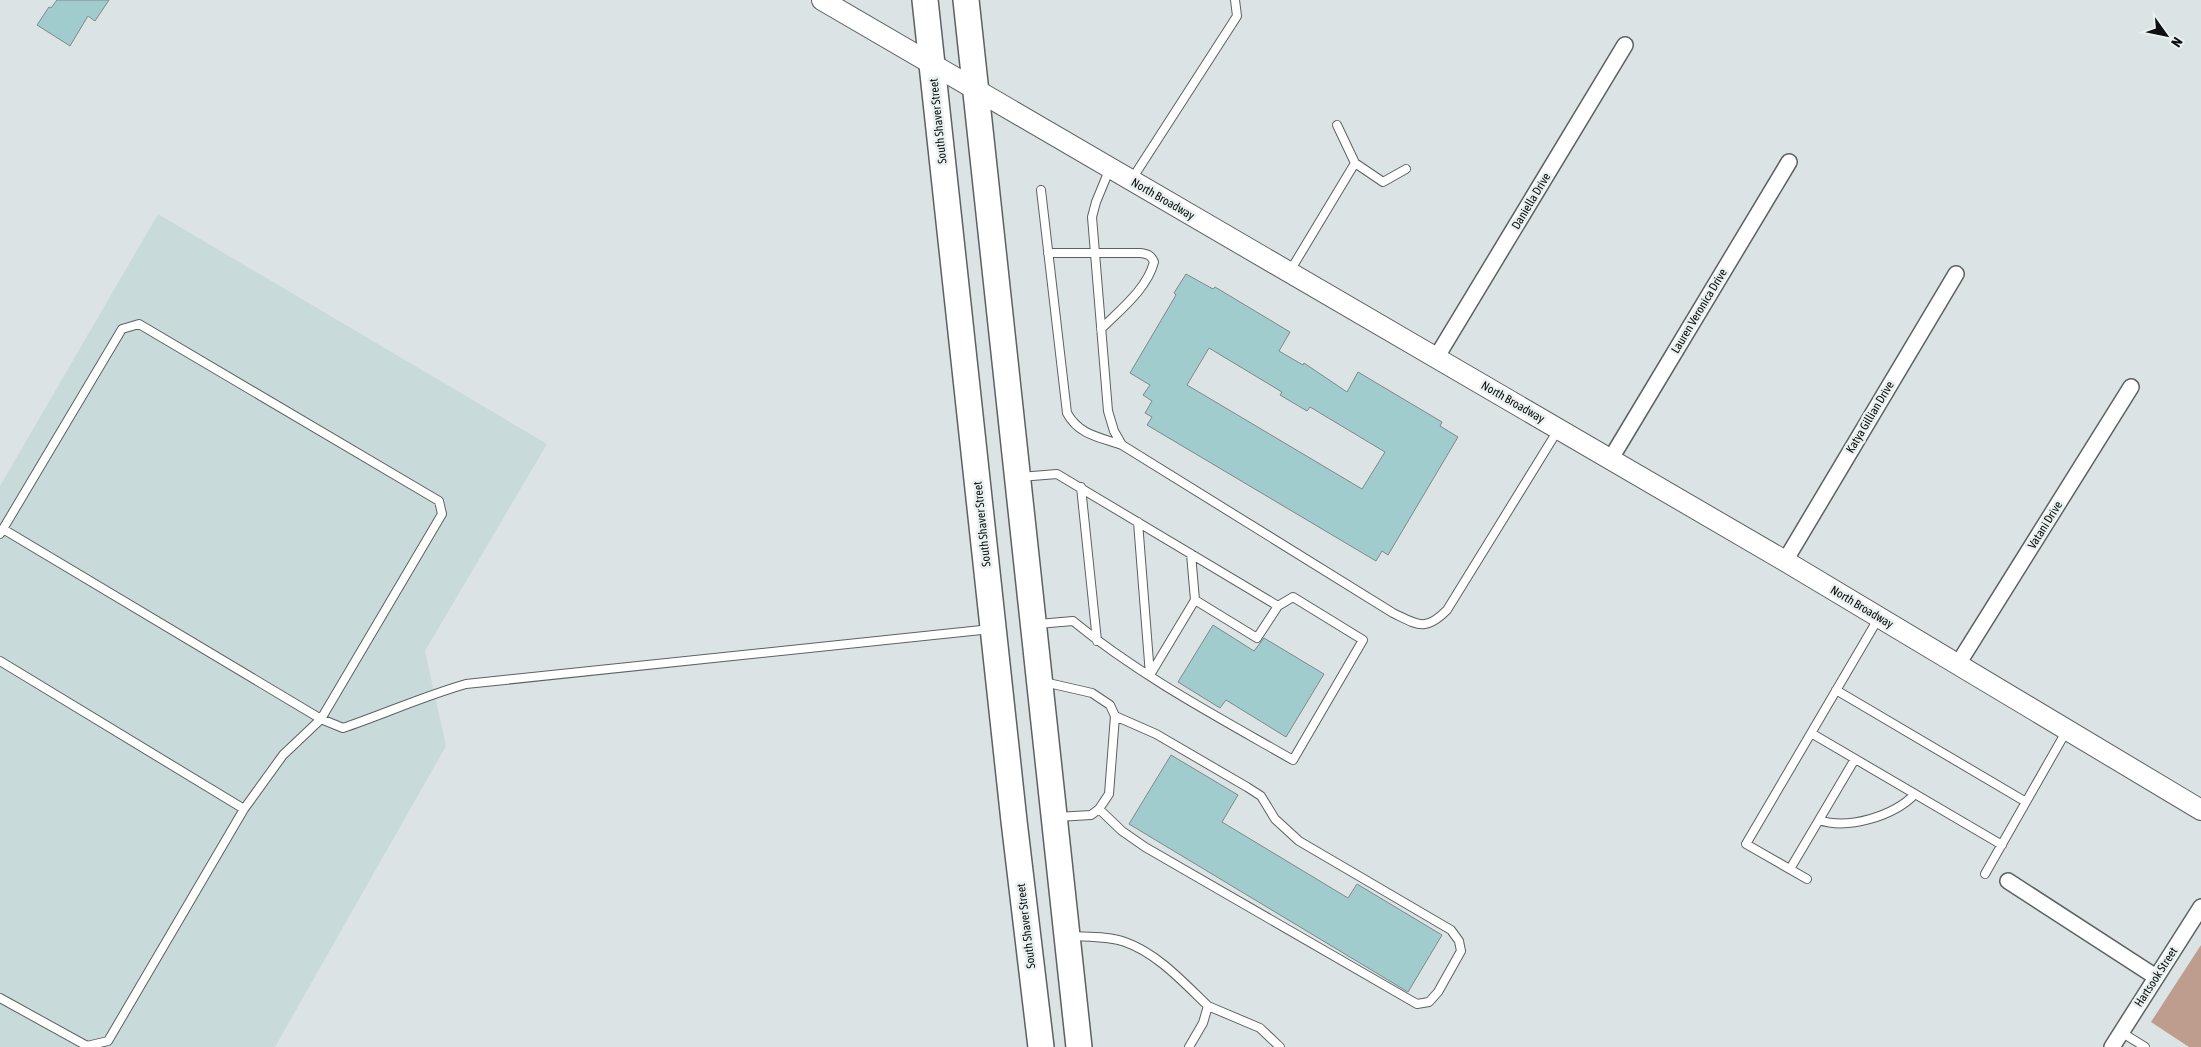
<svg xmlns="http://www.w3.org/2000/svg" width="2201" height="1047" font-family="'Asap Condensed',sans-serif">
  <rect width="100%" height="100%" fill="#dce3e4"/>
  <path fill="#c9dadb" d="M158 214 547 444 425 651 446 746 275 1047H0V486Z"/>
  <path fill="#be9c8e" d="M2201 945V1047H2189L2151 1022Z"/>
  <path fill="#a1ccce" stroke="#818888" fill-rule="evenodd" d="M57 0H109L95 21 88 16 70 46 37 25 49 7 51 8Z
    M1186 274 1213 289 1215 287 1290 332 1279 351 1303 365 1304 363 1347 392 1358 372 1442 422 1440 426 1458 437 1388 555 1382 551 1376 561 1147 425 1152 417 1145 413 1152 401 1143 395 1150 385 1130 373 1176 295 1174 293ZM1209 348 1282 392 1280 395 1307 411 1310 407 1385 452 1362 489 1187 385Z
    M1213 625 1254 651 1264 638 1324 674 1286 737 1226 700 1220 708 1178 682Z
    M1171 755 1238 795 1222 822 1348 898 1357 884 1442 935 1408 992 1129 824Z"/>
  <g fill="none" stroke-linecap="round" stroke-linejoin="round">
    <g stroke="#5c6263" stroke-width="10">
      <path id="service" d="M1337 125 1355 163 1383 182 1406 169
        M1110 168 1096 202 1092 217 1108 411 1114 431 1122 445 1393 613C1418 625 1425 632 1447 610L1558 430
        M1132 179 1237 16 1235 0
        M1041 190 1067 413C1079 435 1099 437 1122 445
        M1048 253H1140C1148 254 1151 255 1154 262 1147 289 1120 310 1101 329
        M1290 271 1355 163
        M1020 477 1057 474 1278 606 1293 597 1363 640 1293 760C1218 717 1140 676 1073 621L1038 624
        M1081 487 1097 641
        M1138 522 1150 675
        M3 529 321 719 343 728C384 714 424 696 466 684L991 629
        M0 534 122 329 139 324 439 501 442 514 321 719 283 755 244 809 0 661
        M1191 554 1195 600 1257 638 1278 606
        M1150 675 1195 600
        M1044 682 1092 693 1110 705 1115 716 1109 794 1099 809 1091 815 1057 817
        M1836 690 2026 802
        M1811 733 2002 845
        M1099 809 1122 831 1145 847 1417 1004 1429 1002 1438 992 1461 951 1459 941 1451 930 1299 841 1275 819 1261 796 1247 787 1156 734 1115 716
        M1819 820C1848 830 1894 816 1915 794
        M1790 869 1855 759
        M1985 874 2067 730
        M1807 879 1746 844 1878 619
        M1071 936C1088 937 1109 936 1125 942 1157 953 1184 983 1208 1006L1203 1023 1189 1047
        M0 998 87 1046 108 1041 244 809
        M1208 1006 1260 1028 1280 1047
        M2121 1032 2145 1047"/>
    </g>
    <g stroke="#5c6263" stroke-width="18">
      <path id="minor" d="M1436 358 1625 45
        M1610 460 1789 162
        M1785 561 1956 274
        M1958 664 2131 387
        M2008 881 2156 977
        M2112 1047 2201 907"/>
    </g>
    <g stroke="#5c6263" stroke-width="22">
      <path id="tertiary" d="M822 0 1785 561 2201 810"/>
    </g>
    <g stroke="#5c6263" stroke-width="28">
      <path id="primary" d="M925 0 1014 821 1041 1047
        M966 0 1079 1047"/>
    </g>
    <use href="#service" stroke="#fff" stroke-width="8"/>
    <use href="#minor" stroke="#fff" stroke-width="15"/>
    <use href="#tertiary" stroke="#fff" stroke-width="20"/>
    <use href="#primary" stroke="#fff" stroke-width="25"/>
  </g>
  <g text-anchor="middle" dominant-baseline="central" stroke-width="5" stroke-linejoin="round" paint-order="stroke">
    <g font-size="12" fill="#0d0f10" stroke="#e9f1f1">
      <text transform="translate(938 121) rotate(-96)">South Shaver Street</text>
      <text transform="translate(1163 199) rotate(30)">North Broadway</text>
      <text transform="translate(1531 201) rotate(-59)">Daniella Drive</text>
      <text transform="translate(1699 311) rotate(-59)">Lauren Veronica Drive</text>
      <text transform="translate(1513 402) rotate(30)">North Broadway</text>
      <text transform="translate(1870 417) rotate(-59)">Katya Gillian Drive</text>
      <text transform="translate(982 524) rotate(-96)">South Shaver Street</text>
      <text transform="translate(2045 525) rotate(-58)">Vatani Drive</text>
      <text transform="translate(1862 607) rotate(31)">North Broadway</text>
      <text transform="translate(1026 926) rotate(-97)">South Shaver Street</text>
      <text transform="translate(2156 977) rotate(-57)">Hartsook Street</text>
    </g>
  </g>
  <g transform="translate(2166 35) rotate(123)" stroke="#e9f1f1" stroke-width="4" paint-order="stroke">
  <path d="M0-4L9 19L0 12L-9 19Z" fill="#0d0f10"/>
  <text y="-8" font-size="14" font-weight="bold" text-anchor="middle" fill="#0d0f10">N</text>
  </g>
</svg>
